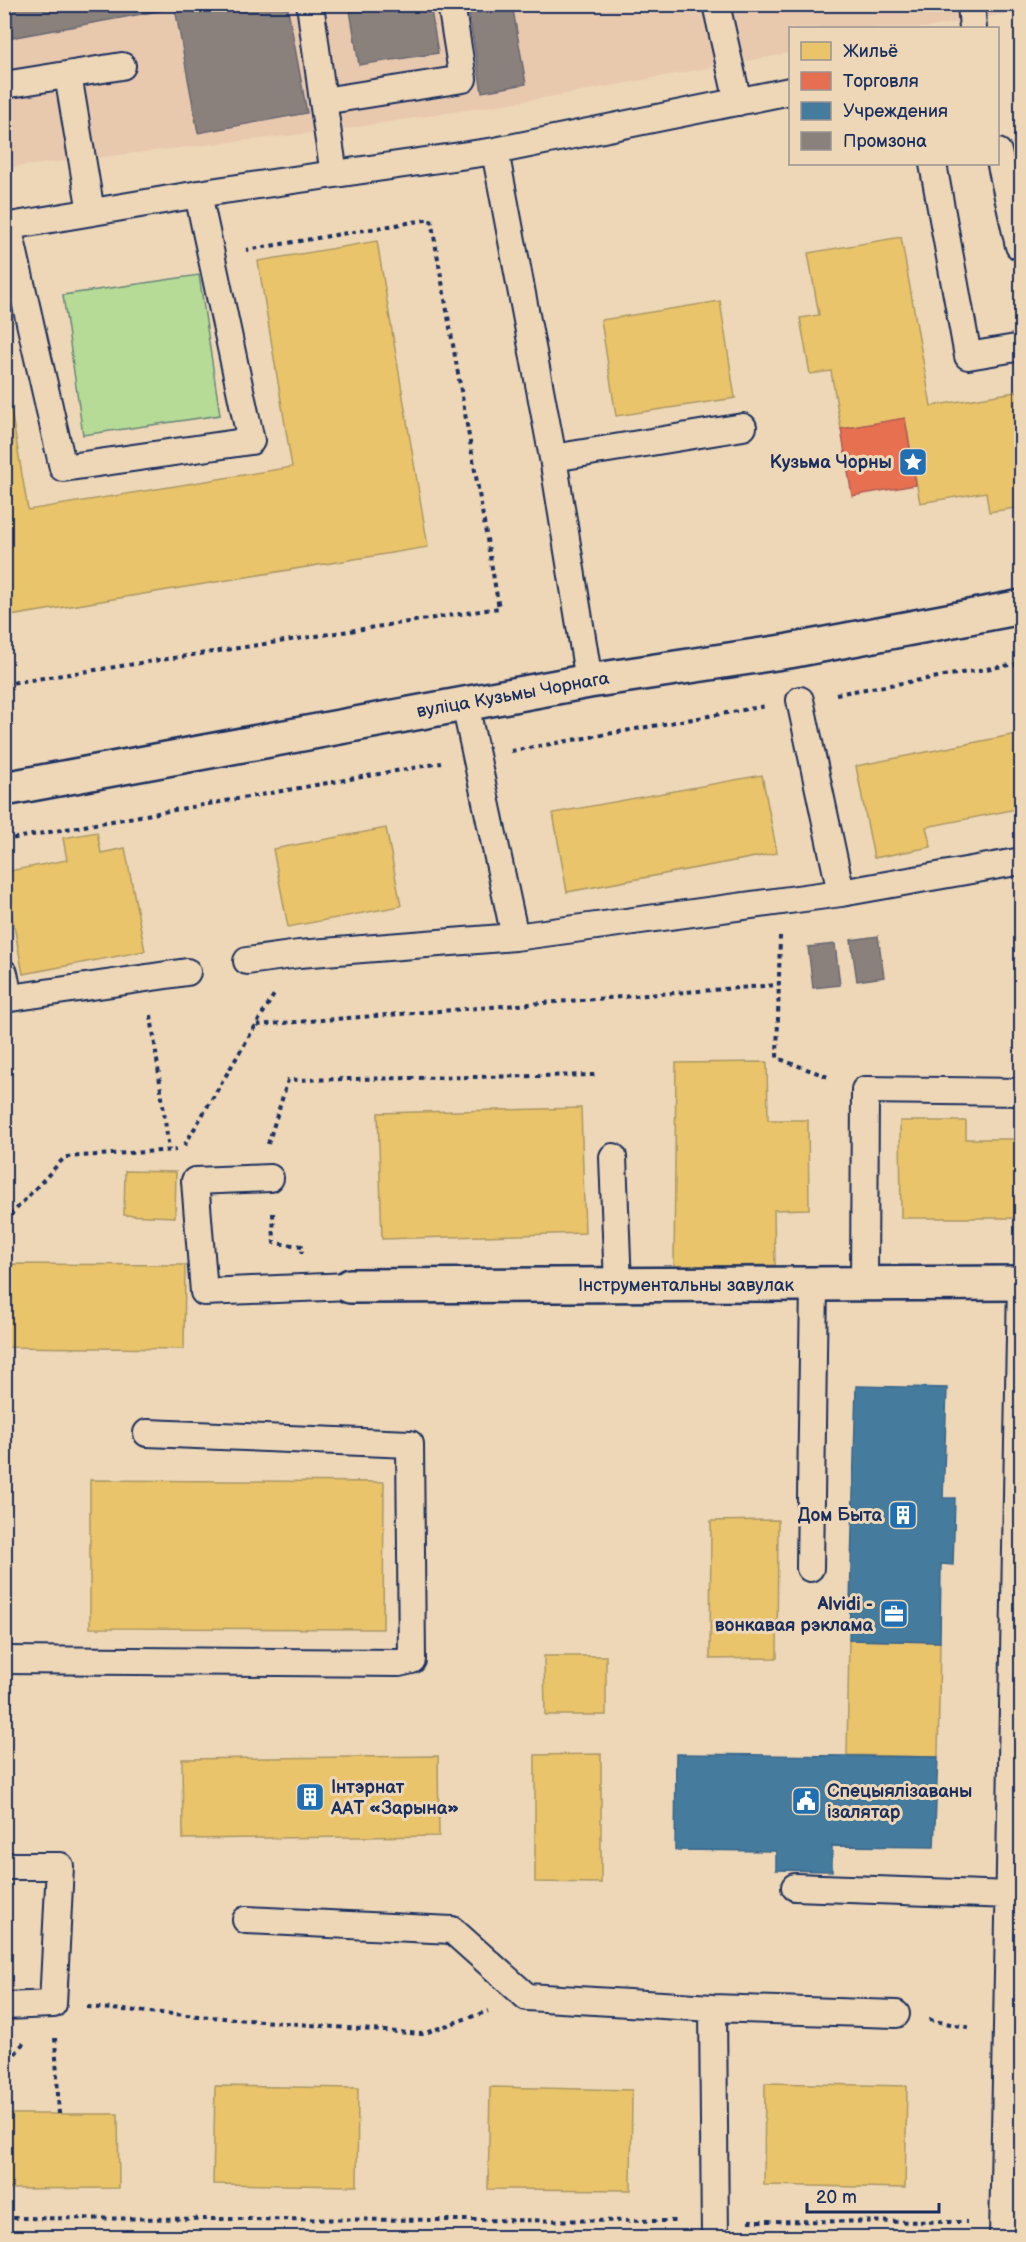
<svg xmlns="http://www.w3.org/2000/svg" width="1026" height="2242" font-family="'Balsamiq Sans',sans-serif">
  <rect width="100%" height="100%" fill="#edd7b6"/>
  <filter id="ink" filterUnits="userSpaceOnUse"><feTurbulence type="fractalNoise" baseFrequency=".0167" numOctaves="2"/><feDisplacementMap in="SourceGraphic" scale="12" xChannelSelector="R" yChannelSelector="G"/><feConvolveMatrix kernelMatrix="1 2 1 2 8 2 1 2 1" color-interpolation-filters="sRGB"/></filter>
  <g filter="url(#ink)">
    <path fill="#e9c9ae" d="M1021 4 1022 11 924 28H790V53L561 95 338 130 5 168 4 5Z"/>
    <path fill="#b5db96" stroke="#68857a" stroke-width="1.5" d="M199 275 220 415 83 435 63 295Z"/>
    <path fill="#e9c46a" stroke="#ab9766" stroke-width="1.5" d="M901 237 931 406 1022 391V507L989 512 986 492 920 503 905 418 841 429 831 371 810 374 800 318 819 315 808 253Z
      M377 241 428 547 4 617V369L28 510 292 467 258 261Z
      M720 301 735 398 616 416 601 320Z
      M1022 733V808L926 827 931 847 874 858 856 766Z
      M762 775 777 853 567 892 553 813Z
      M386 828 401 906 288 927 273 849Z
      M97 832 101 853 125 848 145 951 23 974 4 872 67 860 63 838Z
      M767 1062 768 1120H808L809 1209 774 1210 775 1265 674 1267 676 1063Z
      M581 1108 585 1233 382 1239 378 1113Z
      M900 1121H966V1139H1022V1218H901Z
      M125 1171 176 1172 175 1217 124 1215Z
      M4 1264 185 1265 184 1349 4 1347Z
      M90 1480 384 1482 383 1629 90 1628Z
      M778 1520 777 1658 710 1659 711 1521Z
      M849 1640 940 1642 938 1757 847 1755Z
      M544 1656H606V1715H545Z
      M601 1754V1883L535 1882V1755Z
      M438 1756 439 1836 183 1839 182 1759Z
      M765 2083 907 2086 905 2188 764 2185Z
      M215 2086 358 2088 357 2186 213 2184Z
      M490 2087 632 2090 631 2190 488 2189Z
      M4 2114H118L119 2188 5 2189Z"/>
    <path fill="#e76f51" stroke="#aa5c55" stroke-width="1.5" d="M905 418 916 485 852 496 841 429Z"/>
    <path fill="#457b9d" stroke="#38648a" stroke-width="1.5" d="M856 1386 947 1388 943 1498H955L953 1565 941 1564 940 1642 849 1640Z
      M676 1754 938 1757 934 1847 832 1846V1871L776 1870V1851L675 1850Z"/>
    <path fill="#8a817c" stroke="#696873" stroke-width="1.5" d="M4 4H287L307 113 198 133 175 8 4 39Z
      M349 4H430L438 53 359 65Z
      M467 4H512L526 84 482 92Z
      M878 936 884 977 857 981 851 940Z
      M835 944 840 985 813 988 808 947Z"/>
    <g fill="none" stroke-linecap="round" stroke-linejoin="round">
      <g stroke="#1b2f5e" stroke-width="30">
        <path id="service" d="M310 4 323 101 463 79 451 4
          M716 4 738 102
          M971 4 973 28
          M68 75 91 212
          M4 85 122 66
          M323 101 334 174
          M495 151 553 458 589 681
          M998 152 1019 246
          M933 164 968 356 1022 347
          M8 226 63 468 251 441 198 194
          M4 227 217 191 495 151 790 91
          M553 458 743 427
          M800 700 841 893 1022 861
          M465 704 515 937
          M247 961 299 954 515 937 841 893
          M4 973 9 998
          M4 999 187 972
          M613 1157 618 1285
          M270 1178 195 1181 204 1292 350 1286
          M864 1284 865 1090 1022 1092
          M810 1568 814 1284
          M4 1660 399 1663 412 1660 410 1444 147 1433
          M4 1866H60L53 2004 4 2006
          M795 1887 1010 1895
          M246 1920 452 1930 527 1997 713 2008 896 2014
          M713 2008 715 2238
          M1003 2238 1021 1283"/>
      </g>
      <g stroke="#1b2f5e" stroke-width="38">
        <path id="minor" d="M350 1286 1022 1283"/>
      </g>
      <g stroke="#1b2f5e" stroke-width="38">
        <path id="secondary" d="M4 789 589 681 789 651 1022 607"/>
      </g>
      <path stroke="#1b2f5e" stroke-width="4" stroke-dasharray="4.5 4.5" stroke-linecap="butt" d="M4 684 499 608 431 219 246 250
        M836 694 1022 663
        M511 751 766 706
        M4 840 441 763
        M780 936 777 1058 831 1078
        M151 1015 169 1150
        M257 1025 777 985
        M268 1144 288 1080 597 1075
        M184 1146 275 993
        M273 1213 274 1243 302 1246V1253
        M4 1222 65 1157 176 1150
        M87 2007 422 2034 488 2011
        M929 2020 972 2028
        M55 2038 59 2114
        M4 2068 26 2040
        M4 2218 679 2221
        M749 2221 967 2222"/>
      <use href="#service" stroke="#edd7b6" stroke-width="26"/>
      <use href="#minor" stroke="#edd7b6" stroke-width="33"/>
      <use href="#secondary" stroke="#edd7b6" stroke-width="33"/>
    </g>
  </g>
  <defs>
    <g id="sight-square" transform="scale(1.5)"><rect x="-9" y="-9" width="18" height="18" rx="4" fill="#1f6fb2" stroke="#edd7b6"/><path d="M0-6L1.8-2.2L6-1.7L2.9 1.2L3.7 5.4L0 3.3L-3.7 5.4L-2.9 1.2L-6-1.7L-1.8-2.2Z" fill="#fff"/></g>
    <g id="building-square" transform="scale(1.5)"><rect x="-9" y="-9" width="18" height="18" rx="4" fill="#1f6fb2" stroke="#edd7b6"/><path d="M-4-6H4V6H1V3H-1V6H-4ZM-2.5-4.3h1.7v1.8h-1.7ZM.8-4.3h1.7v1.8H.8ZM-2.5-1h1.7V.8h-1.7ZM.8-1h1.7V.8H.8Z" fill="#fff"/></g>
    <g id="office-square" transform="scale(1.5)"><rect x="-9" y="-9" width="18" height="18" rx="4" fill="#1f6fb2" stroke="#edd7b6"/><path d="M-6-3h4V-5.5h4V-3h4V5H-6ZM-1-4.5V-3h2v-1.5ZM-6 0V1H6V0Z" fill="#fff"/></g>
    <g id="civic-square" transform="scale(1.5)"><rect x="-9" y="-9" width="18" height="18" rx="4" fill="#1f6fb2" stroke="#edd7b6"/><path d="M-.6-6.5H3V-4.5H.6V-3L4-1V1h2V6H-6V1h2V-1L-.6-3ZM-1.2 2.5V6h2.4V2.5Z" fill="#fff"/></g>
  </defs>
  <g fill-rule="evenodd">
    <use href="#sight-square" x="913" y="462"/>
    <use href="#building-square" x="903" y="1515"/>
    <use href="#office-square" x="894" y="1614"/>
    <use href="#building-square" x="310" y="1797"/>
    <use href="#civic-square" x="806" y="1801"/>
  </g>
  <g text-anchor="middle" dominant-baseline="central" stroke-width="6" stroke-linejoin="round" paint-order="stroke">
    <g font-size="18" font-weight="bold" fill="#1b2f5e" stroke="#edd7b6" text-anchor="end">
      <text x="892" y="462">Кузьма Чорны</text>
      <text x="882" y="1515">Дом Быта</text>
      <text x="873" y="1604">Alvidi -<tspan x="873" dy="21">вонкавая рэклама</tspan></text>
      <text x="331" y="1787" text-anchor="start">Інтэрнат<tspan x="331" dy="21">ААТ «Зарына»</tspan></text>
      <text x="827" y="1791" text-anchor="start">Спецыялізаваны<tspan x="827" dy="21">ізалятар</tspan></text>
    </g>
    <g font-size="18" fill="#1b2f5e" stroke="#edd7b6">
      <text transform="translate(513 695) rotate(-10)">вуліца Кузьмы Чорнага</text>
      <text x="686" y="1285">Інструментальны завулак</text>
    </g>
  </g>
  <rect width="1026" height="2242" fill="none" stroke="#edd7b6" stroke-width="24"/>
  <rect x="12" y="12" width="1002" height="2218" fill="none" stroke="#1b2f5e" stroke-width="2" filter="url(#ink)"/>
  <rect x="789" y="27" width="210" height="138" fill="#edd7b6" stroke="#999493" stroke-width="1.5"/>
  <rect x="801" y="42" width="30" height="18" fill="#e9c46a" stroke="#999493" stroke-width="1.5"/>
  <text x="843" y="57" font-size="18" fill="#1b2f5e">Жильё</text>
  <rect x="801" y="72" width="30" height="18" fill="#e76f51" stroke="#999493" stroke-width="1.5"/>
  <text x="843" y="87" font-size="18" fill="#1b2f5e">Торговля</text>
  <rect x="801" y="102" width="30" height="18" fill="#457b9d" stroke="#999493" stroke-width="1.5"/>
  <text x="843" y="117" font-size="18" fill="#1b2f5e">Учреждения</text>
  <rect x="801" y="132" width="30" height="18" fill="#8a817c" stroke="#999493" stroke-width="1.5"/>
  <text x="843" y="147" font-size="18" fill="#1b2f5e">Промзона</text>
  <path d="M807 2203v9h132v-9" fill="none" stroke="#1b2f5e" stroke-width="3"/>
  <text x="816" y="2203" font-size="18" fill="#1b2f5e" stroke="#edd7b6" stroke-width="4.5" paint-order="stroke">20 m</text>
</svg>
